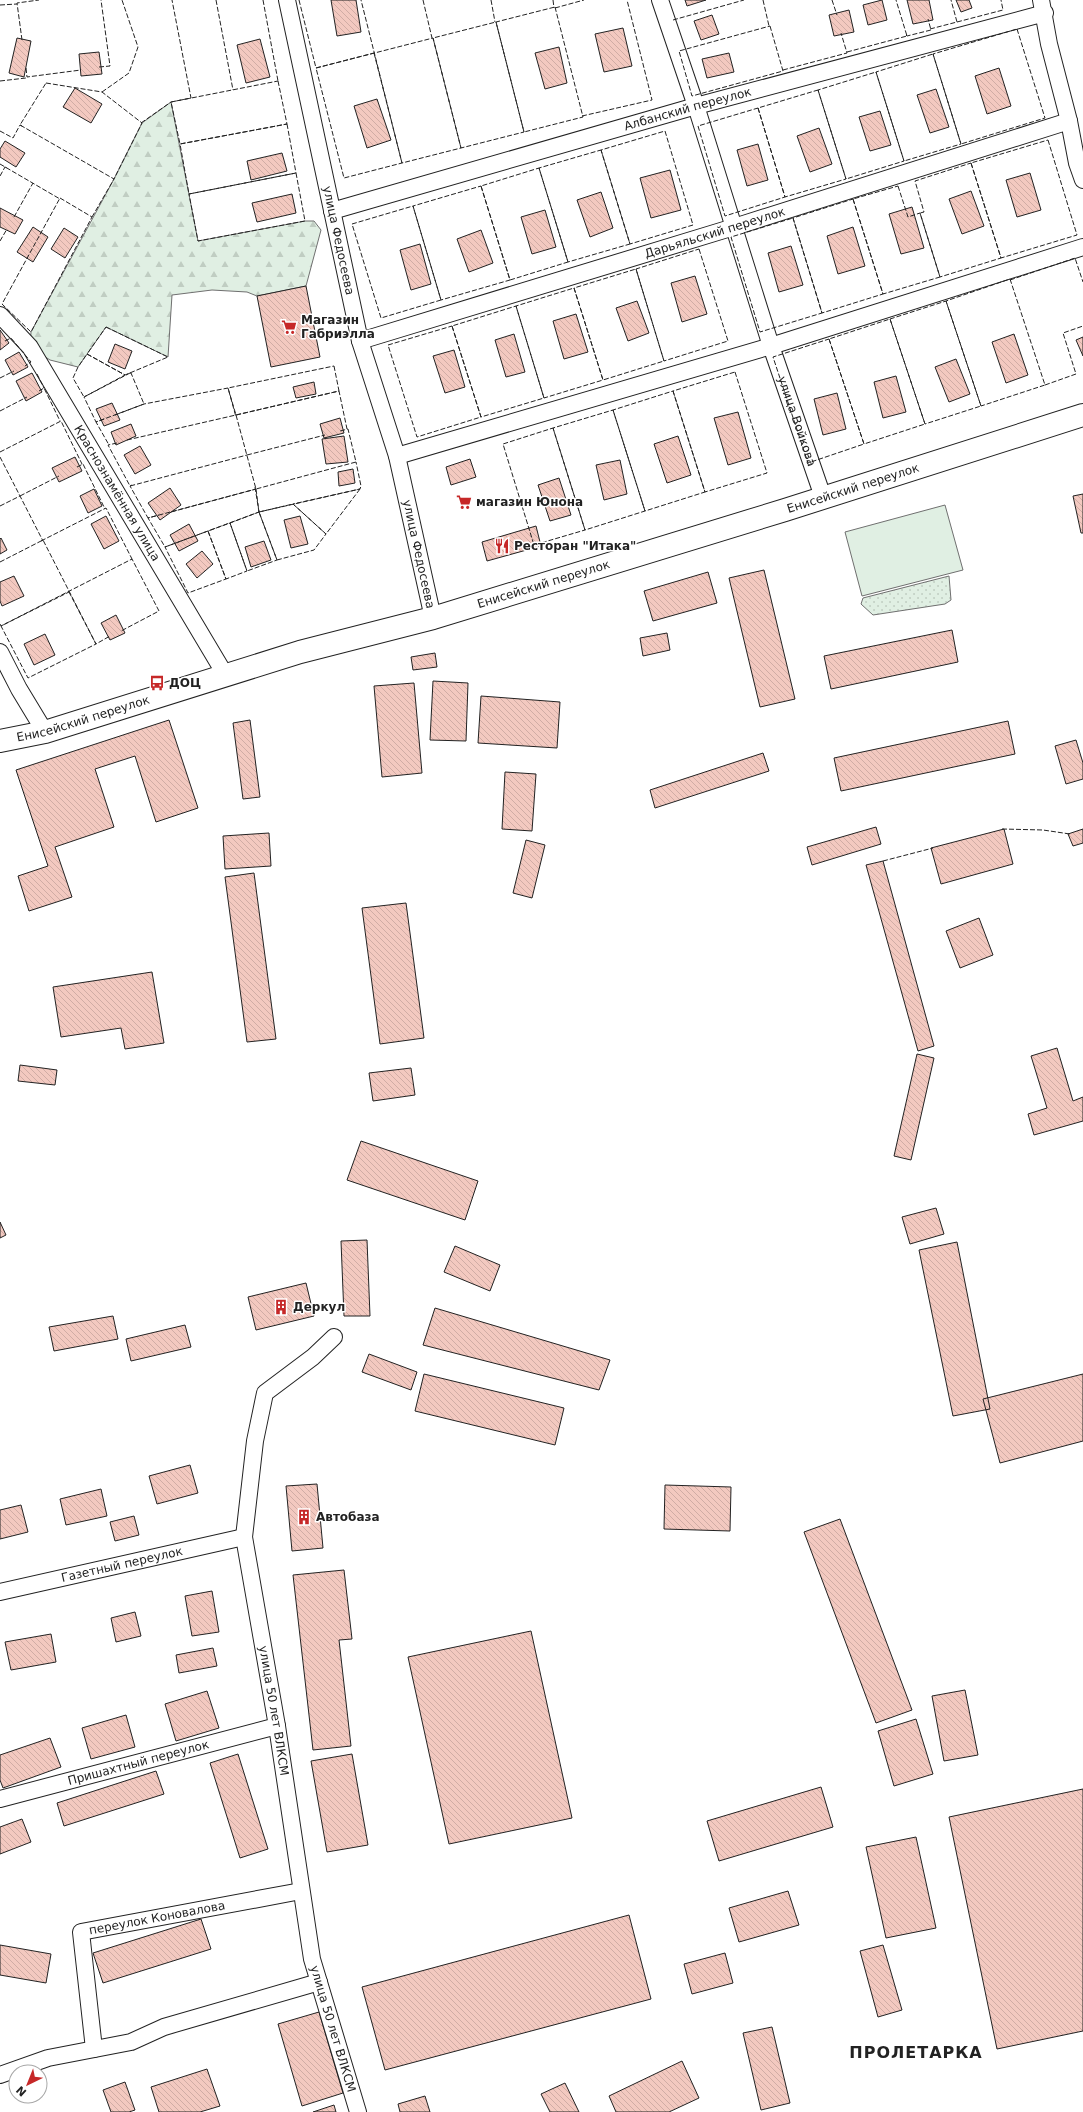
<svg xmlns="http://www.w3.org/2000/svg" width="1083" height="2112" font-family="'DejaVu Sans',sans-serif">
  <defs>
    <pattern id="grass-dots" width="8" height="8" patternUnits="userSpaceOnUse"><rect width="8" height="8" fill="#e0efe3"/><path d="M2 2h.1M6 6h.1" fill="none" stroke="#c0cdc2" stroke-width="1.8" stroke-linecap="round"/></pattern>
    <pattern id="forest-firs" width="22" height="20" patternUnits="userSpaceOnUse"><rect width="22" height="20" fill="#e0efe3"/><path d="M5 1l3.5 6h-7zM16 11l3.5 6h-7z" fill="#c0cdc2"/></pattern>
    <pattern id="building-back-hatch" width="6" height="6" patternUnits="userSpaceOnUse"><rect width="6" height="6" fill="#f3c9c0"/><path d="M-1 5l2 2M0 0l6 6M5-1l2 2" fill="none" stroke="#d0aca5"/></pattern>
  </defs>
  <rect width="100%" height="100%" fill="#fff"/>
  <path fill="url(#grass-dots)" stroke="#6f6f6f" d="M949 576 951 600 945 604 873 615 861 604 863 598Z"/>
  <path fill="url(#forest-firs)" stroke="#6f6f6f" d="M171 102 198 241 305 221H314L321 230 306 286 257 296 247 292 212 290 172 295 168 357 106 327 78 367 50 360 30 347 31 332 114 179 142 123Z"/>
  <path fill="#e0efe3" stroke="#6f6f6f" d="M945 505 963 570 862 596 845 532Z"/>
  <path fill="url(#building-back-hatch)" stroke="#222" d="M331 0H356L361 32 337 36Z
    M685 0H706L687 6Z
    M882 0 887 20 868 25 863 5Z
    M907 0H929L933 20 913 24Z
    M956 0H969L972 8 961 12Z
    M849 10 854 32 834 36 829 15Z
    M712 15 719 34 701 40 694 21Z
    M623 28 632 66 604 72 595 34Z
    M17 38 31 41 24 77 9 73Z
    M260 39 270 77 246 83 237 45Z
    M559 47 567 83 545 89 535 53Z
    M99 52 102 74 81 76 79 54Z
    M729 53 734 72 707 78 702 59Z
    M999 68 1011 106 987 114 975 76Z
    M75 88 102 104 91 123 63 107Z
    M936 89 949 127 930 133 917 95Z
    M377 99 391 140 367 148 354 106Z
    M880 111 891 145 870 151 859 117Z
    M819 128 832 164 810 172 797 136Z
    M5 141 25 153 16 167 0 157V149Z
    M758 144 768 180 747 186 737 150Z
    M282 153 287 171 251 180 247 161Z
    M670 170 681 210 651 218 640 178Z
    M1030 173 1041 210 1017 217 1006 180Z
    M971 191 984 226 962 234 949 199Z
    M601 192 613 228 590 237 577 200Z
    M292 194 296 213 257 222 252 203Z
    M912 207 924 248 901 254 889 214Z
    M0 208 23 220 15 234 0 227Z
    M545 210 556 247 532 254 521 217Z
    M33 227 48 237 33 262 17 252Z
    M853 227 865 266 838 274 827 236Z
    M64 228 78 237 65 258 51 249Z
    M481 230 493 263 469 272 457 239Z
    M420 244 431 284 411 290 400 250Z
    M791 246 803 285 779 292 768 253Z
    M695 276 707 314 682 322 671 283Z
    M306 286 320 357 271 367 257 296Z
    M637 301 649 333 628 341 616 308Z
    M576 314 588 352 564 359 553 321Z
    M0 330 9 343 0 350Z
    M514 334 525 372 506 377 495 340Z
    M1014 334 1028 375 1006 383 992 342Z
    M1083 337V356L1076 340Z
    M115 344 132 351 125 369 108 362Z
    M454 350 465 387 445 393 433 356Z
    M19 352 28 367 13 375 5 360Z
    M956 359 970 394 949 402 935 367Z
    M32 373 42 392 26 401 16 381Z
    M896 376 906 412 883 418 874 382Z
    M314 382 316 394 296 398 293 387Z
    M837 393 846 429 823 435 814 399Z
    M112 403 120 420 104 426 96 409Z
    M738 412 751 458 728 465 714 418Z
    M340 418 344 433 324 438 320 424Z
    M131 424 136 436 116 445 111 432Z
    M344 436 348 462 326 464 322 439Z
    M678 436 691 475 667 483 654 444Z
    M140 446 151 465 135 474 124 455Z
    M75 457 82 471 59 482 52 468Z
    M470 459 476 477 451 485 446 467Z
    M620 460 627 494 604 500 596 465Z
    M353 469 355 483 339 486 338 472Z
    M559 478 571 515 550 521 538 485Z
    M170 488 181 505 160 520 148 503Z
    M94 489 102 506 88 513 80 496Z
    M1083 494V533H1081L1073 496Z
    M106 516 119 541 104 549 91 524Z
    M300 516 308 544 291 548 284 520Z
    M189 524 198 541 179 551 170 535Z
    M536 526 541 546 487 561 482 542Z
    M1 538 7 550 0 554V539Z
    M264 541 271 560 251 567 245 547Z
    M202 551 213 564 197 578 186 564Z
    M764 570 795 699 760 707 729 578Z
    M708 572 717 603 653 621 644 591Z
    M14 576 24 596 2 606 0 601V582Z
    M116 615 125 633 110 640 101 623Z
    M952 630 958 662 831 689 824 656Z
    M667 633 670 650 643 656 640 638Z
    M45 634 55 655 34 665 24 644Z
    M435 653 437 667 413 670 411 657Z
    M433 681 468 683 466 741 430 740Z
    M414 683 422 773 382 777 374 686Z
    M481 696 560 702 557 748 478 743Z
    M169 720 198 808 156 822 135 756 95 769 114 827 55 847 72 897 29 911 18 876 48 866 16 770Z
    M250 720 260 797 243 799 233 723Z
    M1008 721 1015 754 841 791 834 758Z
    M1076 740 1083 763V779L1066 784 1055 746Z
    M763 753 769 771 655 808 650 790Z
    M505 772 536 774 532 831 502 829Z
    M876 827 881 844 812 865 807 847Z
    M1004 829 1013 864 941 884 931 848Z
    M1083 829V843L1073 846 1068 834Z
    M269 833 271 866 225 869 223 836Z
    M526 840 545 845 532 898 513 893Z
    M883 861 934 1046 918 1051 866 865Z
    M254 873 276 1039 247 1042 225 877Z
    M406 903 424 1038 380 1044 362 908Z
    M979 918 993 955 960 968 946 931Z
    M152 972 164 1043 125 1049 121 1028 61 1037 53 987Z
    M1057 1048 1073 1101 1083 1097V1121L1034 1135 1028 1114 1047 1108 1031 1056Z
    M917 1054 934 1058 911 1160 894 1156Z
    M20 1065 57 1070 55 1085 18 1081Z
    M411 1068 415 1095 373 1101 369 1073Z
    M361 1141 478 1181 465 1220 347 1180Z
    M936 1208 944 1234 910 1244 902 1217Z
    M0 1222 6 1235 0 1238Z
    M367 1240 370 1316H344L341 1241Z
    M957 1242 990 1409 953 1416 919 1250Z
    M455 1246 500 1265 490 1291 444 1272Z
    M306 1283 314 1316 256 1330 248 1297Z
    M435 1308 610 1360 599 1390 423 1345Z
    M113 1316 118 1339 54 1351 49 1327Z
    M185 1325 191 1347 131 1361 126 1339Z
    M369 1354 417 1372 411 1390 362 1372Z
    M424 1374 564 1408 555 1445 415 1411Z
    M1083 1374V1441L1000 1463 983 1399Z
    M190 1465 198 1493 157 1504 149 1476Z
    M317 1484 323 1548 292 1551 286 1486Z
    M665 1485 731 1487 730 1531 664 1529Z
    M101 1489 107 1516 66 1525 60 1499Z
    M21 1505 28 1532 0 1539V1510Z
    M134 1516 139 1535 115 1541 110 1522Z
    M840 1519 912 1710 876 1723 804 1532Z
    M344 1570 352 1639 339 1640 351 1746 313 1750 293 1575Z
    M212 1591 219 1632 192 1636 185 1596Z
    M135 1612 141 1636 116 1642 111 1618Z
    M531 1631 572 1818 449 1844 408 1657Z
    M51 1634 56 1662 11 1670 5 1642Z
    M213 1648 217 1666 179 1673 176 1655Z
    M965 1690 978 1755 944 1761 932 1696Z
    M207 1691 219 1728 176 1741 165 1704Z
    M126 1715 135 1747 91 1759 82 1728Z
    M916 1719 933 1774 894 1786 878 1731Z
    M50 1738 61 1767 3 1788 0 1780V1755Z
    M238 1754 268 1849 240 1858 210 1763Z
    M352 1754 368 1845 327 1852 311 1761Z
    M156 1771 164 1794 64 1826 57 1803Z
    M821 1787 833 1827 719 1861 707 1821Z
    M1083 1789V2031L997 2049 949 1817Z
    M22 1819 31 1842 0 1854V1827Z
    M916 1837 936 1928 886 1938 866 1847Z
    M788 1891 799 1925 739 1942 729 1908Z
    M629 1915 651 1999 385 2070 362 1987Z
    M201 1919 211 1949 103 1983 93 1953Z
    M0 1945 51 1954 46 1983 0 1975Z
    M883 1945 902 2010 878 2017 860 1951Z
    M725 1953 733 1983 692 1994 684 1964Z
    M319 2012 343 2093 302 2106 278 2024Z
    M772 2027 790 2103 761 2110 743 2033Z
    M682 2061 699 2098 669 2112H616L609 2096Z
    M207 2069 220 2106 200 2112H159L151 2087Z
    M125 2082 135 2110 129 2112H111L103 2090Z
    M565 2083 579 2112H550L541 2094Z
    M425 2096 430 2112H400L398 2104Z
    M334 2105 336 2112H313Z"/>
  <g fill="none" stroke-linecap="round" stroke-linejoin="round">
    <g stroke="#222" stroke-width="18">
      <g id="street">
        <path id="s1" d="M287 0 360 341 397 456 433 618"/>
        <path id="s2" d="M660 0 696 106 771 346 823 497"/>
        <path d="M1041 0 1049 44 1069 121 1077 163 1083 180"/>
        <path id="s3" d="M332 211 696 106 1045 13"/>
        <path id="s4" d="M0 315 30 347 226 676"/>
        <path id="s5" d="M360 341 734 227 1069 121"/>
        <path d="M397 456 771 346 1083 247"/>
        <path d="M0 652 19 689 45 732"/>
        <path id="s6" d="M334 1337 313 1357 265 1393 255 1441 244 1537 277 1726 312 1959 358 2112"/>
        <path id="s7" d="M0 1592 244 1537"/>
        <path id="s8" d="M0 1799 277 1726"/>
        <path id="s9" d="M94 2049 81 1932 301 1891"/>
        <path d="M0 2075 48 2058 131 2042 164 2027 319 1982"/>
      </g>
    </g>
    <g stroke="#222" stroke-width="24">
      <g id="primary">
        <path id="s10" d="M0 741 45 732 300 652 433 618 785 510 1083 415"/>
      </g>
    </g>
    <use href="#street" stroke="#fff" stroke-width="16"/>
    <use href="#primary" stroke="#fff" stroke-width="22"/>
    <path stroke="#222" stroke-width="1" stroke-dasharray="5 2" stroke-linecap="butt" d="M216 0 233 90
      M263 0 278 81 277 82
      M299 0 316 68 433 38 461 148 402 163 361 0
      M423 0 432 38
      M491 0 495 22
      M553 0 554 8
      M763 0 769 26
      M832 0 837 15
      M0 5 17 4
      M555 7 583 117 524 132 496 22Z
      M555 8 584 0
      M673 20 744 0
      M496 22 524 132 461 148 433 38Z
      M957 22 1003 10 1001 0
      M770 26 783 71 692 96 679 51Z
      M930 29 957 22 951 0
      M1017 29 1045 118 961 144 933 54Z
      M906 35 907 36 931 30 928 19
      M22 40 17 3 39 0
      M847 52 907 36 896 0
      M374 53 402 163 344 178 316 68Z
      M933 54 961 144 904 161 876 72Z
      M99 67 110 66 101 0
      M26 68 27 77 81 70
      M783 70 847 53 841 33
      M876 72 904 161 846 179 818 90Z
      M0 81 26 78
      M278 81 287 124 180 144 171 102Z
      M46 83 102 92 142 123 114 179 20 125Z
      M818 90 846 179 785 197 758 108Z
      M102 92 129 73 138 47 122 0
      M758 108 785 197 725 216 698 126Z
      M582 116 652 100 627 0
      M141 123 171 102 191 98 172 0
      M287 124 296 173 189 194 180 144Z
      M0 131 13 138 20 125 22 126
      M665 131 693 225 630 244 601 150Z
      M1048 140 1077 235 1001 258 971 163Z
      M601 150 630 244 568 262 539 168Z
      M971 163 1001 258 940 277 920 213 924 212 915 181Z
      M0 164 60 199
      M539 168 568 262 510 280 481 186Z
      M296 173 305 221 198 241 189 194Z
      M0 176 5 167 7 168
      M481 186 510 280 441 300 413 206Z
      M898 186 908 217 920 213 940 277 883 294 853 199Z
      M60 198 92 217 31 332 2 304Z
      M853 199 883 294 822 313 793 218Z
      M413 206 441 300 381 318 352 224Z
      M14 217 33 183
      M92 217 114 179
      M793 218 822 313 760 332 731 237Z
      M0 241 7 229
      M699 249 728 341 664 361 636 269Z
      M636 269 664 361 603 380 574 288Z
      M1010 279 1045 385 981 406 946 301Z
      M1010 280 1075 258 1083 282
      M574 288 603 380 544 398 516 306Z
      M946 301 981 406 925 424 890 319Z
      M516 306 544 398 481 417 452 326Z
      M890 319 925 424 864 444 829 339Z
      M452 326 481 417 417 437 388 345Z
      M106 327 168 357 125 375 87 354Z
      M829 339 864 444 808 463 773 357Z
      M5 341 11 338 31 362 25 366
      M87 354 125 375 84 397 73 378 78 367Z
      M334 366 339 391 236 415 228 388Z
      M735 372 767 473 705 492 673 391Z
      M130 373H131L144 404 96 422 84 397Z
      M37 374 44 388
      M0 378 14 371
      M1045 385 1076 374 1063 333 1083 326
      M39 391 44 388 60 421
      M673 391 705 492 645 511 613 410Z
      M613 410 645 511 585 530 553 428Z
      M0 411 27 397
      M115 415 144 404 228 388 236 417
      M236 415 339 391 347 429
      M104 419 96 422 109 445
      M553 428 585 530 534 545 503 444Z
      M127 440 236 415 256 489 356 462 348 429 340 431
      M117 443 108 445 130 486 247 455
      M0 452 61 421 82 464
      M247 455 325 435
      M0 457 20 496
      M77 467 83 464 105 509
      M132 485 130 486 148 518 159 515
      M255 487 259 512 360 489 361 486 356 462
      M256 489 259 512 165 547 148 518Z
      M360 489 326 534 293 504Z
      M20 496 59 476
      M293 504 326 534 314 550 277 560 259 512Z
      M0 506 20 496 43 541
      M171 512 256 489
      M259 512 277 560 247 571 230 523Z
      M230 523 247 571 226 579 208 531Z
      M208 531 226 579 188 593 165 547Z
      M41 541 106 508 132 559 131 560
      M0 562 43 540 96 644 110 636
      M69 592 96 644 28 678 1 626Z
      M0 624 1 626 132 559 159 611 121 631
      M1002 829 1043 830 1070 834
      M883 861 933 848"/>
  </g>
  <defs>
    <g id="supermarket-bare" transform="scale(1.2)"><path d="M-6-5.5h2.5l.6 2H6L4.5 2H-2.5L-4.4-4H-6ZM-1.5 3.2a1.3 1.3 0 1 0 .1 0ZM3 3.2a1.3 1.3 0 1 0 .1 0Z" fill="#c62828" stroke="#fff" stroke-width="2.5" paint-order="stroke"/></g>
    <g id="restaurant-bare" transform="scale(1.2)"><path d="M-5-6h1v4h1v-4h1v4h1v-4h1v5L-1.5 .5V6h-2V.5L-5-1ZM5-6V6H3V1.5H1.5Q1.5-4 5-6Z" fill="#c62828" stroke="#fff" stroke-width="2.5" paint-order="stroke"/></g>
    <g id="bus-bare" transform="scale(1.2)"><path d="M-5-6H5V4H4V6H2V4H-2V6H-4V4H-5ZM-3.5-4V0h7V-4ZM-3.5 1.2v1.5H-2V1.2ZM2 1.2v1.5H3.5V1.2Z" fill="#c62828" stroke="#fff" stroke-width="2.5" paint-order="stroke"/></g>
    <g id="building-bare" transform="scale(1.2)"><path d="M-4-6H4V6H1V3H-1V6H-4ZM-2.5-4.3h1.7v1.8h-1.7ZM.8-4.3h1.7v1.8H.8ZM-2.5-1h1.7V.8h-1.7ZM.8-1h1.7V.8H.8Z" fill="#c62828" stroke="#fff" stroke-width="2.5" paint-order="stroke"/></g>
  </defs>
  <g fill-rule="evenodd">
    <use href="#supermarket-bare" x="289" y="327"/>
    <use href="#supermarket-bare" x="464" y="502"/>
    <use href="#restaurant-bare" x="502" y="546"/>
    <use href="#bus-bare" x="157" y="683"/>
    <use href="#building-bare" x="281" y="1307"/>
    <use href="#building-bare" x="304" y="1517"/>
  </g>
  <g text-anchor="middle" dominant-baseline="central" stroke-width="3" stroke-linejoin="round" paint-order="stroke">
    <g font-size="12" fill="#222" stroke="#fff">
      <text stroke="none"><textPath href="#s3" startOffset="370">Албанский переулок</textPath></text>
      <text stroke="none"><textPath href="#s5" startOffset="371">Дарьяльский переулок</textPath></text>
      <text stroke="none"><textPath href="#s1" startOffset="246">улица Федосеева</textPath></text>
      <text stroke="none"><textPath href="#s2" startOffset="443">улица Войкова</textPath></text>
      <text stroke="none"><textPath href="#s10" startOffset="890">Енисейский переулок</textPath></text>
      <text stroke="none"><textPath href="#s4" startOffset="214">Краснознамённая улица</textPath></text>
      <text stroke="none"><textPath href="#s1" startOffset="570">улица Федосеева</textPath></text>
      <text stroke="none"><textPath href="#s10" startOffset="566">Енисейский переулок</textPath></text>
      <text stroke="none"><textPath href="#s10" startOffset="86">Енисейский переулок</textPath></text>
      <text stroke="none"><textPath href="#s7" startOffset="125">Газетный переулок</textPath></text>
      <text stroke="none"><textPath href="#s6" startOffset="411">улица 50 лет ВЛКСМ</textPath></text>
      <text stroke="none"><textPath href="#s8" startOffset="143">Пришахтный переулок</textPath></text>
      <text stroke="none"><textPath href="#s9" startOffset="195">переулок Коновалова</textPath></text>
      <text stroke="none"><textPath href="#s6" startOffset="735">улица 50 лет ВЛКСМ</textPath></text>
    </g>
    <g font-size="12" font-weight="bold" fill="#222" stroke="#fff" text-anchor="start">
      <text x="301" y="320">Магазин<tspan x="301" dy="14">Габриэлла</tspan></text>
      <text x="476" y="502">магазин Юнона</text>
      <text x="514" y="546">Ресторан "Итака"</text>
      <text x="169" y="683">ДОЦ</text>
      <text x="293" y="1307">Деркул</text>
      <text x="316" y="1517">Автобаза</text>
    </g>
    <g font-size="16" font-weight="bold" letter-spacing="1" fill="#222" stroke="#fff">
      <text x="916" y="2052">ПРОЛЕТАРКА</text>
    </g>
  </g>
  <g transform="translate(28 2084) rotate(223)"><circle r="19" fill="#ffffff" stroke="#a7a7a7"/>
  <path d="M0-3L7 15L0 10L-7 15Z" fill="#c62828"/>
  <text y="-6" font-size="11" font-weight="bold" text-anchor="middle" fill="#222222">N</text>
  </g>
</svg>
